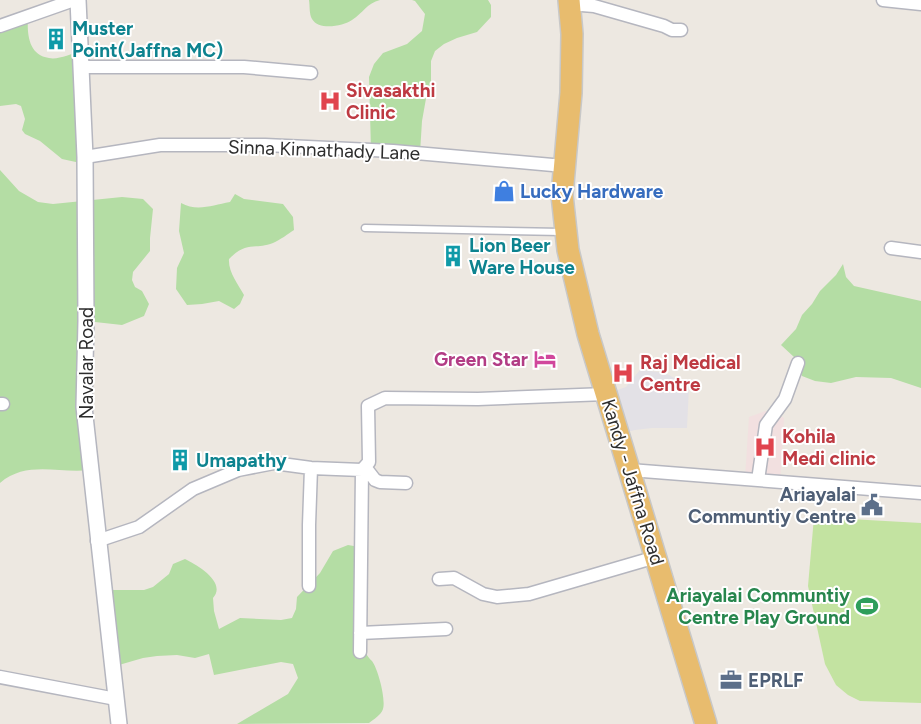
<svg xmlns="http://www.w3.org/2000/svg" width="921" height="724" font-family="Figtree,sans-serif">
  <rect width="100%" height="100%" fill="#ede8e1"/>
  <path fill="#e3e1e6" d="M640 370 659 372 669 375 689 387 687 428H652L635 430 619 434 606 394 626 387Z"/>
  <path fill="#f2e0e0" d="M765 411 773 412 784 418 780 482 745 479 749 417Z"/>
  <path fill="#b4dda4" d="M309 0H380C367 3 363 13 352 20 343 26 319 31 312 19 309 14 310 6 309 0Z
    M412 0H488L491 5V17L477 32 457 38 444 44 435 51 431 61V81L427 93 422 121 420 153 371 150 369 77 374 64 383 53 407 44 422 31 425 14 415 1Z
    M28 17C27 33 28 55 49 58 58 60 71 54 80 51L85 164 62 159 40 141 25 134 22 130 25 119 21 106 16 104 0 106V26Z
    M0 170 19 191 38 202 53 204 122 197 143 199 153 209 150 238V251L133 272 132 280 135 287 142 291 149 304 144 316 122 325 86 321 90 470C59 474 27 460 0 483Z
    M235 194 244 199 283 204 293 217 294 230C288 234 280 240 273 243 254 250 247 241 229 259 228 272 238 284 244 295L240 304 234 309 219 301 202 304 187 305 176 289 177 268 184 253 179 231 181 203C197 212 213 205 230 202Z
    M843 264 846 277 854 286 921 301V388L891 378 856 377 831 383 815 381 802 376 794 357 781 345 796 329 802 315 812 304 820 291 836 275Z
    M348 545 365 548V651C367 656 369 658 372 661 378 669 386 699 383 709 381 715 374 719 369 723L237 724 288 694 298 678 293 664 281 662 214 675 209 654 195 658 177 655 157 656 143 658 112 667 103 590H144L153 587 169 574 173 564 185 559C197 565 227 582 213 598L214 611 219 629 240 618 281 620 292 618 296 609 297 597 320 573 333 551Z"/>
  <path fill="#c3e3a1" d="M814 517 921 523V703L860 701 848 695 836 685 825 664 808 586Z"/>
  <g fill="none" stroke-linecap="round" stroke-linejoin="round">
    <g stroke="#b5b6bf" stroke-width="9">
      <path id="service" d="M365 228 562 232"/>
    </g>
    <g stroke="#b5b6bf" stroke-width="15">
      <path id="minor" d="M883 0 921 4
        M569 4 594 6 664 26 672 30H681
        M0 26 74 0
        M80 67H244L311 73
        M85 157 160 145H265L393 151 564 166
        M891 248 921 252
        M0 404H3
        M365 467 375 480 380 482 406 483
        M630 470 921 493
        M758 480 766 425 785 399 798 363
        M97 541 139 527 193 489 238 470 274 463 311 468 362 470 369 462 368 406 385 398 478 399 606 394
        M439 579 454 578 483 594 497 597 529 594 656 557
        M309 586V525L311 468
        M360 633 446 629
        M360 652 362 470
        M0 677 116 699"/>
    </g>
    <g stroke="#b5b6bf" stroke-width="18">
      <path id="tertiary" d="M78 0 85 157 86 321 84 407 119 724"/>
    </g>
    <g stroke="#c8c8c8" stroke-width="24">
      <path id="trunk" d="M569 0 572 34 571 93 562 195 568 250 588 334 706 724"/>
    </g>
    <use href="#service" stroke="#fff" stroke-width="6"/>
    <use href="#minor" stroke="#fff" stroke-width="12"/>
    <use href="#tertiary" stroke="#fff" stroke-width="15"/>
    <use href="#trunk" stroke="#e8bc6e" stroke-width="21"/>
  </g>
  <defs>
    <g id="building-bare" transform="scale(1.725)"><path d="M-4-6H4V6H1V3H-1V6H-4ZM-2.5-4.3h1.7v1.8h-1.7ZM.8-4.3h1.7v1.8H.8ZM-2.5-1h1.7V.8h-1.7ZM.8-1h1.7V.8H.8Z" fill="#0f9aa8" stroke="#fff" stroke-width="2.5" paint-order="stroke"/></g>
    <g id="hospital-bare" transform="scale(1.725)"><path d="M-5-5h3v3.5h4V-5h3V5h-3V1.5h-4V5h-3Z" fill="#e0444e" stroke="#fff" stroke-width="2.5" paint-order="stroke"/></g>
    <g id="shop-bare" transform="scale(1.725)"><path d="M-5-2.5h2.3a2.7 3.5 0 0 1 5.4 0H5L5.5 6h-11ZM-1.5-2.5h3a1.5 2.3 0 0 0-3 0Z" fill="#3f7fe0" stroke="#fff" stroke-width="2.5" paint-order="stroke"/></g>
    <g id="hotel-bare" transform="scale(1.725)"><path d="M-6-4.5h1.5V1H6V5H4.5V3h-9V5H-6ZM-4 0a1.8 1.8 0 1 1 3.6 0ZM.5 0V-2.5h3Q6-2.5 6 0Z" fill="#d1479c" stroke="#fff" stroke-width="2.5" paint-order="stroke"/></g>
    <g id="civic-bare" transform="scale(1.725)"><path d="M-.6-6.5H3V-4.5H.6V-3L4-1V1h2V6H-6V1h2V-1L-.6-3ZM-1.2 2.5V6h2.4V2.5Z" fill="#5c6f8a" stroke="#fff" stroke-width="2.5" paint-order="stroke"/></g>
    <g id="stadium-bare" transform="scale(1.725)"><path d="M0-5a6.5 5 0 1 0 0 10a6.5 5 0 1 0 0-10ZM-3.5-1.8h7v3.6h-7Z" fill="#2e9e5b" stroke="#fff" stroke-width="2.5" paint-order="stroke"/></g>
    <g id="office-bare" transform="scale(1.725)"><path d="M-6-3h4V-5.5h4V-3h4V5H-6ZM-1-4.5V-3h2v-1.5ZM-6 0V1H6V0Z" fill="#5c6f8a" stroke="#fff" stroke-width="2.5" paint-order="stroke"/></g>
  </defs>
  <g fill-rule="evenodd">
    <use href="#building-bare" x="56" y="39"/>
    <use href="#hospital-bare" x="330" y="101"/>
    <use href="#shop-bare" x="504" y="191"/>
    <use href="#building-bare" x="453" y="256"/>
    <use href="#hotel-bare" x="545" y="359"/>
    <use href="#hospital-bare" x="623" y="373"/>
    <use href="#hospital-bare" x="765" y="447"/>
    <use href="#building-bare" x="180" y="460"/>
    <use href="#civic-bare" x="872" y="505"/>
    <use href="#stadium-bare" x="867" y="606"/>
    <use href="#office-bare" x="731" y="680"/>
  </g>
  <g text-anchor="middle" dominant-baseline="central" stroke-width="4" stroke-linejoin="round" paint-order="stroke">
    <g font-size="19" font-weight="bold" fill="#0d838f" stroke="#fff" text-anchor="start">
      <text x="72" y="28">Muster<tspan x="72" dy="22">Point(Jaffna MC)</tspan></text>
      <text x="469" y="245">Lion Beer<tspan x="469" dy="22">Ware House</tspan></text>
      <text x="196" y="460">Umapathy</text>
    </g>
    <g font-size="19" font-weight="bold" fill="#be3a42" stroke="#fff" text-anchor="start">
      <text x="346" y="90">Sivasakthi<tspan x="346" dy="22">Clinic</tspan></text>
      <text x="640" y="362">Raj Medical<tspan x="640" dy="22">Centre</tspan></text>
      <text x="782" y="436">Kohila<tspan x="782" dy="22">Medi clinic</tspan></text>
    </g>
    <g font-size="19" fill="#2d2d2d" stroke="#fff">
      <text transform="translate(324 150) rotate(2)">Sinna Kinnathady Lane</text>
      <text transform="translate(86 363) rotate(-90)">Navalar Road</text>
      <text transform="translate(633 482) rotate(73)">Kandy - Jaffna Road</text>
    </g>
    <g font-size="19" font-weight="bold" fill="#366cbe" stroke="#fff" text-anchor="start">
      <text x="520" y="191">Lucky Hardware</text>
    </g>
    <g font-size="19" font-weight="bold" fill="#b23c85" stroke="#fff" text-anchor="end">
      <text x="528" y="359">Green Star</text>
    </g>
    <g font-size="19" font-weight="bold" fill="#4e5e75" stroke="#fff" text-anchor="end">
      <text x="856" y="494">Ariayalai<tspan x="856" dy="22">Communtiy Centre</tspan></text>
      <text x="748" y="680" text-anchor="start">EPRLF</text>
    </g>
    <g font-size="19" font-weight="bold" fill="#27864d" stroke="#fff" text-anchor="end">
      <text x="850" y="595">Ariayalai Communtiy<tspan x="850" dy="22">Centre Play Ground</tspan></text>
    </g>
  </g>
</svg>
